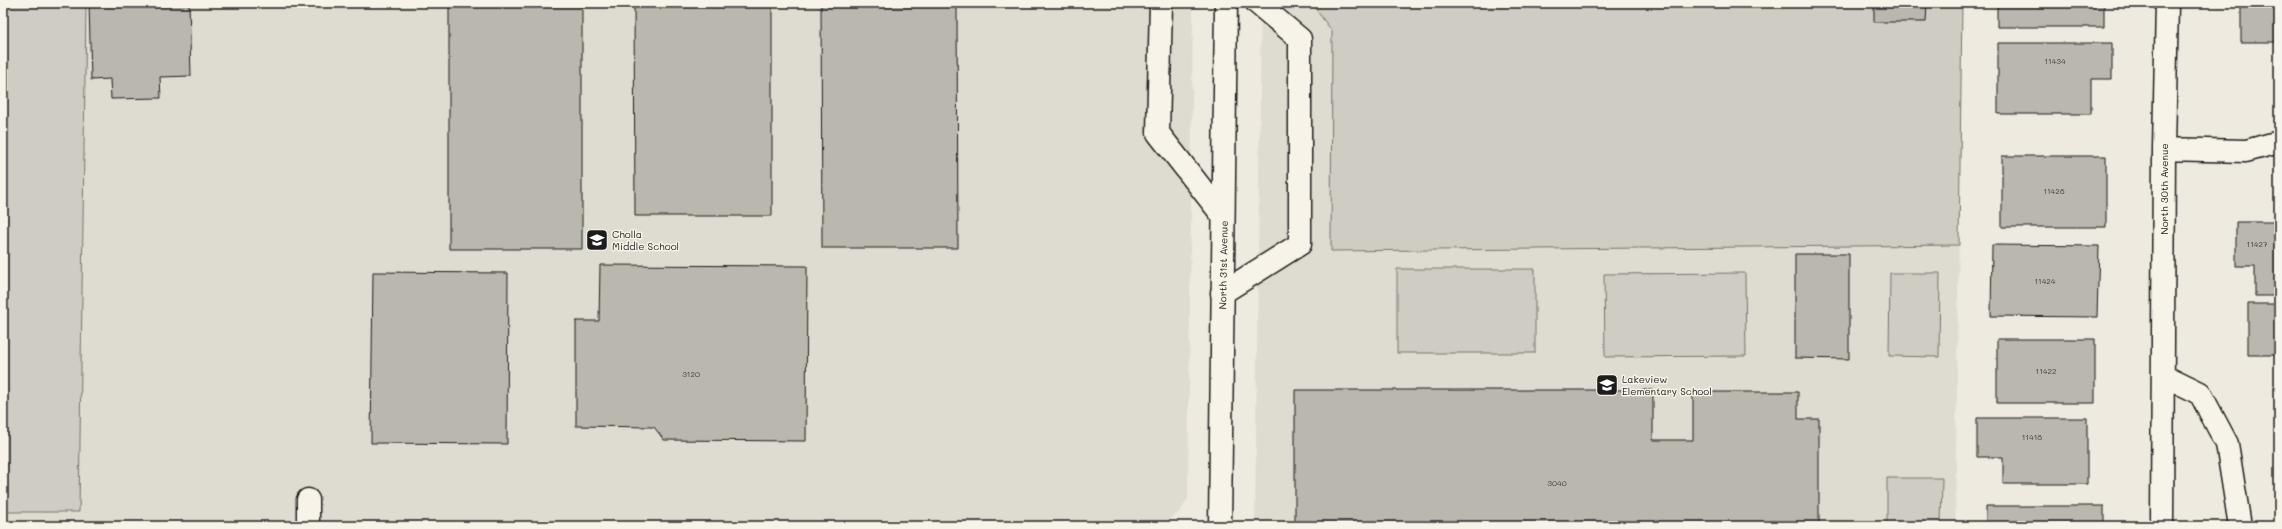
<svg xmlns="http://www.w3.org/2000/svg" width="2282" height="529" font-family="Mali,sans-serif">
  <rect width="100%" height="100%" fill="#eeeae0"/>
  <filter id="ink" filterUnits="userSpaceOnUse"><feTurbulence type="fractalNoise" baseFrequency=".025" numOctaves="2"/><feDisplacementMap in="SourceGraphic" scale="8" xChannelSelector="R" yChannelSelector="G"/><feConvolveMatrix kernelMatrix="1 2 1 2 8 2 1 2 1" color-interpolation-filters="sRGB"/></filter>
  <g filter="url(#ink)">
    <path fill="#dedbd1" d="M3 3H1193L1188 498 1180 512 1168 521 3 525Z
      M1261 3H1962L1955 526H1255Z"/>
    <path fill="#cfccc3" stroke="#767470" d="M3 3H86L79 512H3Z
      M1311 3H1962L1959 245 1331 251 1332 31Z
      M1397 269H1535V353H1397Z
      M1745 273 1746 356 1605 357 1604 274Z
      M1890 273H1940L1939 357 1889 356Z
      M1887 478H1942L1941 526H1887Z"/>
    <path fill="#bab7af" stroke="#1c1c1c" d="M89 3H189L191 76 160 77 161 98 111 99 110 79 91 80Z
      M449 3H582V249H449Z
      M634 3H772V216H635Z
      M821 3H957L958 248H822Z
      M1874 3H1927L1926 22H1874Z
      M1997 3H2104V27H1997Z
      M2241 3H2279V42H2241Z
      M1998 43H2112V79H2091V114H1998Z
      M2002 156H2106V227H2002Z
      M2236 222H2279V296H2255V266H2236Z
      M1992 245 2099 246 2097 317 1991 316Z
      M1795 254H1849V359L1795 358Z
      M600 265 807 266 806 441 664 440 654 427 576 426V321H599Z
      M373 272 508 273 507 444 371 443Z
      M2248 304H2279V355H2248Z
      M1997 339H2095V403H1997Z
      M2278 372H2279V429H2278Z
      M1295 390H1653V440H1693V392H1798V419H1819V526H1295Z
      M1977 418H2087V484H2003V457H1977Z
      M1986 506H2104V526H1986Z"/>
    <g fill="none" stroke-linecap="round" stroke-linejoin="round">
      <g stroke="#1c1c1c" stroke-width="25">
        <path id="service" d="M1161 3 1158 133 1223 216
          M1222 293 1300 244V39L1257 3
          M308 500V526"/>
      </g>
      <g stroke="#1c1c1c" stroke-width="25">
        <path id="minor" d="M2164 149 2246 151 2279 142
          M2163 375 2200 393 2227 444 2240 526
          M2162 526 2164 149 2167 3"/>
      </g>
      <g stroke="#1c1c1c" stroke-width="25">
        <path id="tertiary" d="M1220 526 1226 3"/>
      </g>
      <use href="#service" stroke="#f7f3e8" stroke-width="22"/>
      <use href="#minor" stroke="#f7f3e8" stroke-width="22"/>
      <use href="#tertiary" stroke="#f7f3e8" stroke-width="22"/>
    </g>
  </g>
  <defs>
    <g id="school-square" transform="scale(1.15)"><rect x="-9" y="-9" width="18" height="18" rx="4" fill="#1c1c1c" stroke="#f7f3e8"/><path d="M0-5L7-2L0 1L-7-2ZM-4 1L0 2.5L4 1V4Q0 6-4 4Z" fill="#fff"/></g>
  </defs>
  <g fill-rule="evenodd">
    <use href="#school-square" x="597" y="240"/>
    <use href="#school-square" x="1607" y="385"/>
  </g>
  <g text-anchor="middle" dominant-baseline="central" stroke-width="3" stroke-linejoin="round" paint-order="stroke">
    <g font-size="8" fill="#444341">
      <text x="2055" y="61">11434</text>
      <text x="2054" y="191">11428</text>
      <text x="2257" y="244">11427</text>
      <text x="2045" y="281">11424</text>
      <text x="2046" y="371">11422</text>
      <text x="691" y="374">3120</text>
      <text x="2032" y="437">11418</text>
      <text x="1557" y="483">3040</text>
    </g>
    <g font-size="10" fill="#1c1c1c" stroke="#f7f3e8">
      <text transform="translate(2164 189) rotate(-90)">North 30th Avenue</text>
      <text transform="translate(1223 265) rotate(-89)">North 31st Avenue</text>
    </g>
    <g font-size="10" fill="#1c1c1c" stroke="#f7f3e8" text-anchor="start">
      <text x="612" y="234">Cholla<tspan x="612" dy="12">Middle School</tspan></text>
      <text x="1622" y="379">Lakeview<tspan x="1622" dy="12">Elementary School</tspan></text>
    </g>
  </g>
  <rect width="2282" height="529" fill="none" stroke="#f7f3e8" stroke-width="16"/>
  <rect x="8" y="8" width="2266" height="513" fill="none" stroke="#1c1c1c" stroke-width="1.5" filter="url(#ink)"/>
</svg>
